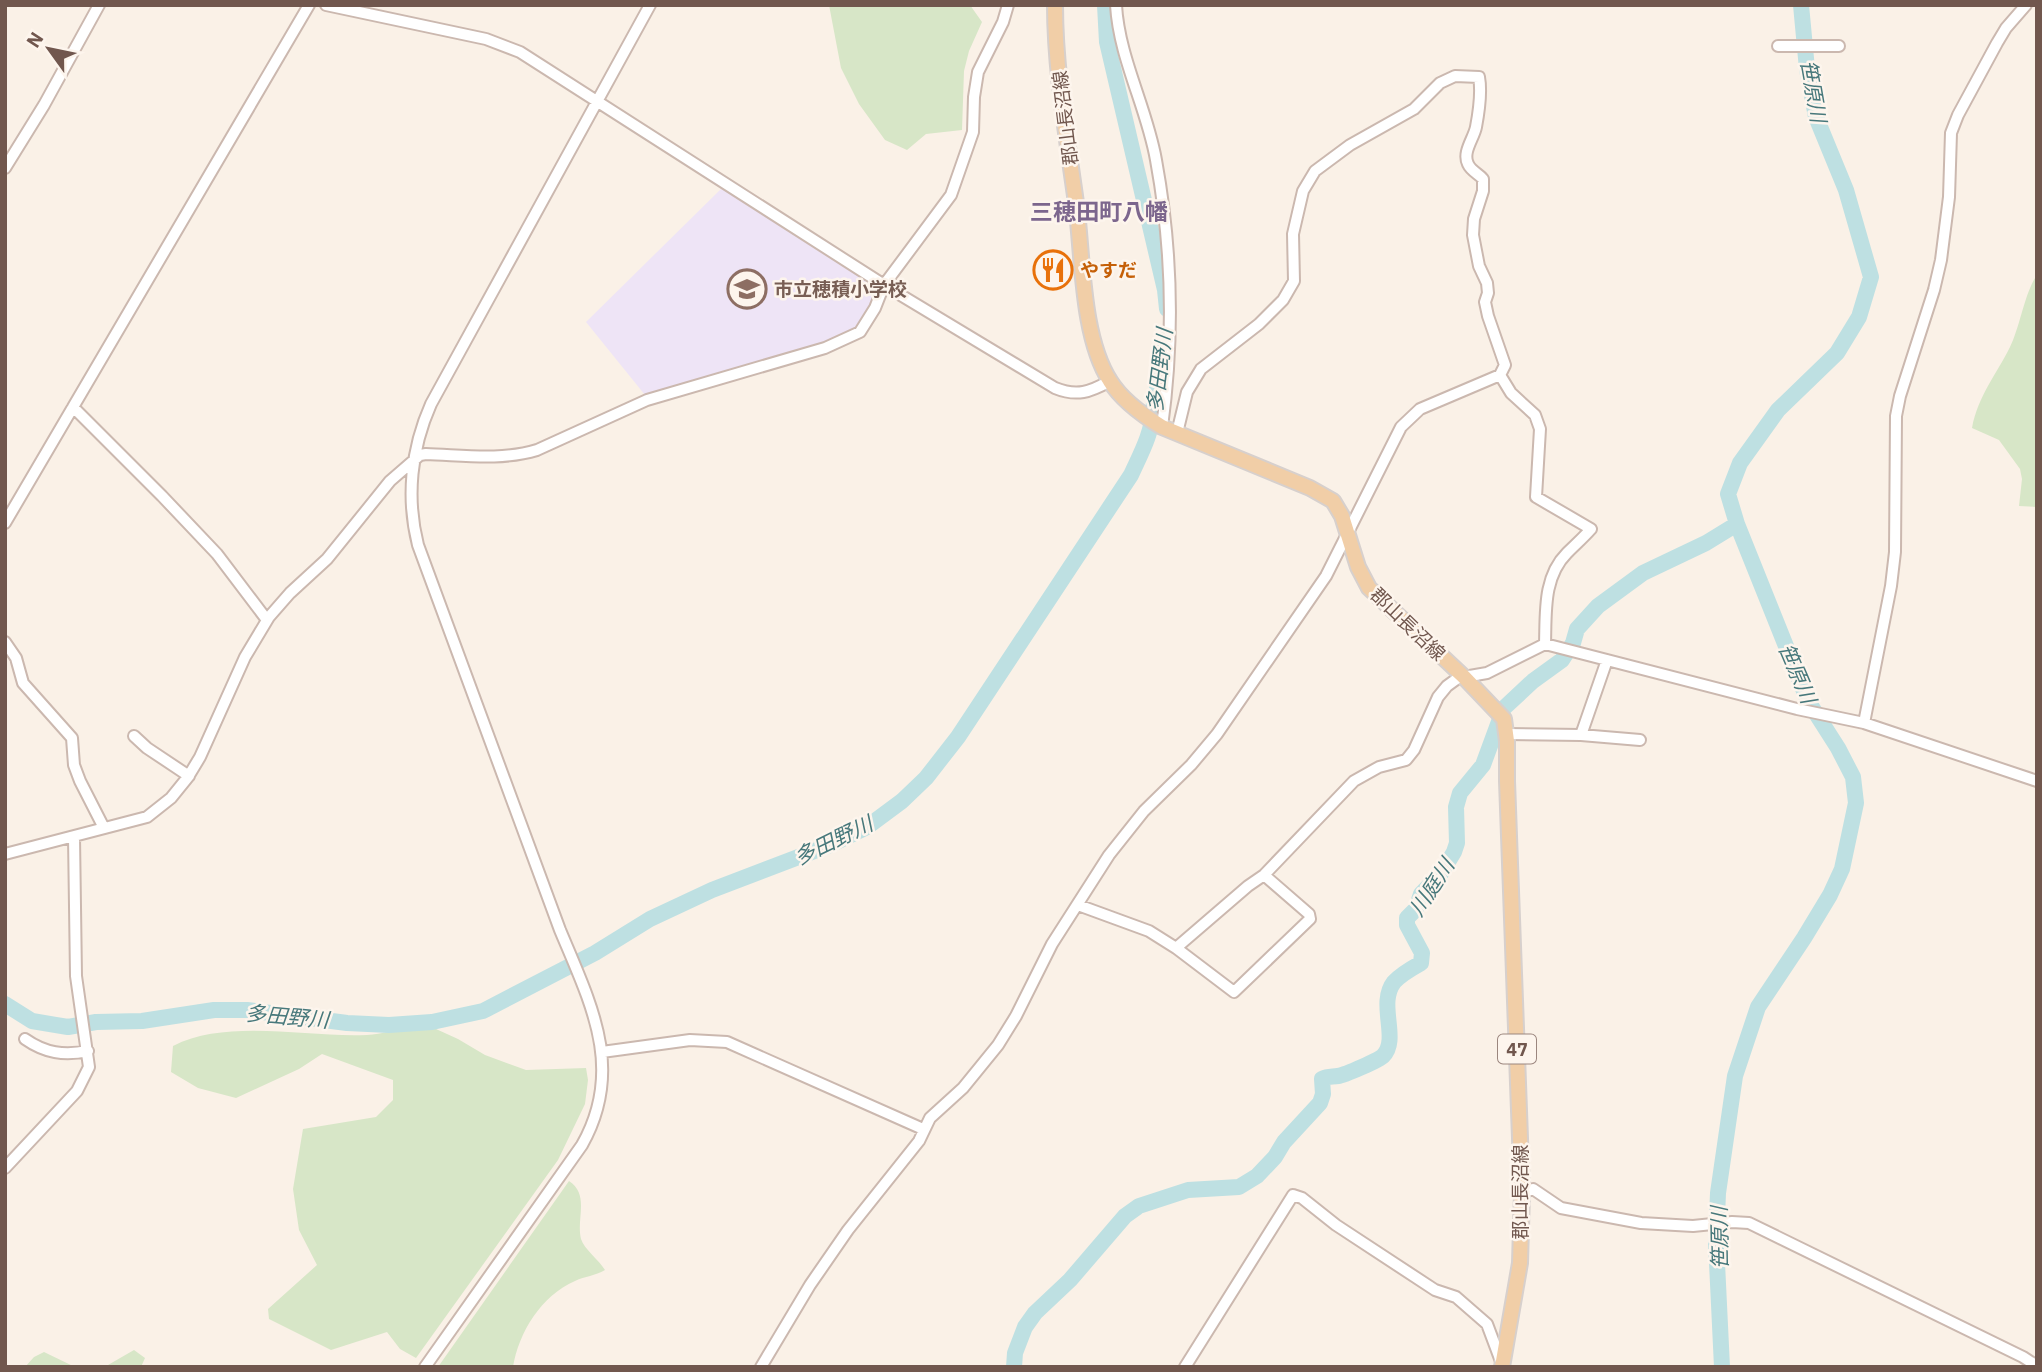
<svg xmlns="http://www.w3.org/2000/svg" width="2042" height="1372" font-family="'IBM Plex Sans','Noto Sans JP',sans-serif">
  <rect width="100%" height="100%" fill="#faf1e7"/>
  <path fill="#eee4f6" d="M722 188 876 287 877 292 864 321 857 329 846 336 645 395 586 322Z"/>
  <path fill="#d7e6c7" d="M970 5 982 22 969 51 964 71 962 130 926 134 907 150 885 140 859 104 841 68 829 5Z
    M2037 275V507L2019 506 2022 479 2020 469 1999 440 1972 428C1978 396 1996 375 2010 347 2020 327 2025 291 2037 275Z
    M411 1028 436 1029 458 1039 485 1055 526 1070 586 1068 588 1080 585 1104 558 1160 416 1358 400 1349 387 1332 331 1350 269 1319 268 1309 317 1265 299 1230 293 1189 303 1129 376 1117 393 1100V1080L322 1054 299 1069 236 1098 198 1088 171 1072 173 1046C228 1018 308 1038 367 1035 382 1034 396 1030 411 1028Z
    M569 1181C590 1195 576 1218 581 1239 584 1249 599 1260 605 1270 595 1276 585 1276 575 1281 541 1296 519 1332 513 1367H438Z
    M134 1350 145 1358 141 1367H79L108 1365Z
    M44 1352 75 1367H25L34 1357Z"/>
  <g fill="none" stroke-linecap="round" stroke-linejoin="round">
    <path stroke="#bee0e2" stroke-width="16" d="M1105 5 1107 42 1165 290 1167 309
      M5 1004 32 1021 68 1027 96 1022 142 1021 214 1010H247L347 1023 389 1025 432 1022 483 1011 595 953 650 919 712 890 830 845 867 827 902 801 926 778 958 737 1131 475C1140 455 1153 432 1153 409L1167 338
      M1014 1367 1015 1353 1025 1327 1035 1313 1070 1280 1125 1216 1139 1206 1188 1190 1239 1187 1257 1176 1275 1157 1284 1142 1320 1103 1323 1094 1322 1079C1328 1076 1332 1077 1338 1076 1345 1075 1379 1060 1383 1056 1400 1039 1377 1004 1394 982 1401 974 1412 968 1421 963L1422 953 1407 925V918L1416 909 1421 894 1442 872 1454 852 1457 843 1456 807 1460 793 1483 765 1504 708 1533 681 1562 660 1573 643 1577 629 1598 606 1643 573 1706 543 1737 524
      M1722 1367 1716 1242 1718 1193 1735 1076 1758 1007 1804 938 1830 895 1842 869 1856 803 1853 777 1838 748 1808 701 1737 524 1728 494 1740 463 1778 410 1837 353 1859 317 1871 277 1846 190 1816 117 1807 69 1801 5"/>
    <g stroke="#cbb8af" stroke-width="14">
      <path id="minor" d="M326 5 486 39 520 52 884 285 1055 388C1077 397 1090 392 1110 381
        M1116 5C1119 58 1147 108 1156 160 1172 247 1174 340 1162 427
        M1778 46H1839
        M5 168 44 105 99 5
        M1500 375 1511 393 1535 415 1540 429 1536 497 1591 529C1584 537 1575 545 1567 553 1543 577 1546 612 1545 644
        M73 407 162 496 217 554 267 620
        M5 523 309 5
        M5 642 16 658 23 683 72 738 74 765 80 781 104 828
        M1864 723 1891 586 1895 552 1896 416 1900 396 1934 290 1941 260 1949 197 1951 133 1958 115 1997 43 2006 28 2026 5
        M1505 734 1581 735 1640 740
        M1581 735 1607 660
        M134 736 147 748 189 776
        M5 854 147 817 171 798 188 777 200 757 245 657 269 617 290 593 327 559 390 481 420 455 426 454C462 455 501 461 537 450L647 400 825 348 860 332 875 308 884 285 951 195 973 132 974 97 978 72 1003 22 1008 5
        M1078 905 1149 931 1176 948 1234 992 1310 919 1309 914 1264 875
        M1176 948 1248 886 1264 875 1354 781 1379 767 1406 760 1414 750 1438 697 1447 686 1458 678 1487 673 1545 644 1797 709 1864 723 2037 781
        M25 1039C45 1053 64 1056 88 1051
        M602 1052 690 1040 727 1042 923 1129
        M5 1168 77 1091 89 1067 76 976 74 837
        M1522 1193 1533 1189 1561 1208 1641 1223 1693 1226 1732 1222 1749 1223 2023 1357 2037 1366
        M425 1367 582 1145C625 1069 591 1004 560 930L418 545C406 498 411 449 431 404L650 5
        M761 1367 810 1285 848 1230 919 1141 930 1118 963 1088 998 1045 1016 1016 1052 944 1109 855 1144 811 1191 765 1217 734 1326 576 1401 427 1420 409 1500 375 1505 365 1488 316 1485 302 1488 293 1487 283 1479 266 1473 235 1474 219 1483 191V179C1479 174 1471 171 1468 164 1462 152 1474 138 1476 127 1479 111 1482 93 1479 77L1455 76 1440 83 1414 109 1350 145 1315 171 1303 191 1293 234 1294 281 1283 300 1259 324 1201 369 1187 392 1177 433
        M1185 1367 1293 1195 1302 1198 1336 1225 1435 1290 1456 1297 1487 1324 1502 1364"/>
    </g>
    <g stroke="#d7d0cd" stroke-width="18">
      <path id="major" d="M1055 5C1055 71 1067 137 1076 203 1083 255 1081 336 1110 381 1121 399 1144 416 1162 427L1310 488 1333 501 1342 516 1358 567 1369 588 1464 677 1504 719 1507 741V781L1522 1193 1520 1263 1502 1367"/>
    </g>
    <use href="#minor" stroke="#fff" stroke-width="10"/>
    <use href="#major" stroke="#f1cea7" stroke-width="14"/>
  </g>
  <defs>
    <g id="restaurant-ring" transform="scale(2.0125)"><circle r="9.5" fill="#fdf5ed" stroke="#e8710a" stroke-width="1.5"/><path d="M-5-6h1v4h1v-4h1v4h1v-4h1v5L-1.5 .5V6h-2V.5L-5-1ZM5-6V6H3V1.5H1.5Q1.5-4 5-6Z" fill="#e8710a"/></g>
    <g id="school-ring" transform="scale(2.0125)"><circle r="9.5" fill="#fdf5ed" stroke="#8d6e63" stroke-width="1.5"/><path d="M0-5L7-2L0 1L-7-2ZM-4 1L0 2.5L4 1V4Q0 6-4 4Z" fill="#8d6e63"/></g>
  </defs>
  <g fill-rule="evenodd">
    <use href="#restaurant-ring" x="1053" y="270"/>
    <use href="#school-ring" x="747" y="289"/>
  </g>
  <g text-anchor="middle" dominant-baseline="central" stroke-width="5" stroke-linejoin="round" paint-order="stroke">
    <rect fill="#fdf5ed" stroke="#9b867e" stroke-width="2" x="1498" y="1034.5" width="38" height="29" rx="5"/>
    <g font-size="18" font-weight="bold" fill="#71574e">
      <text x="1517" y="1049">47</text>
    </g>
    <g font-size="19" fill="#71574e" stroke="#fdf5ed">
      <text transform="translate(1065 118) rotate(-97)">郡山長沼線</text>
      <text transform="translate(1408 624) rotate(44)">郡山長沼線</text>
      <text transform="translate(1520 1192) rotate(-90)">郡山長沼線</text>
    </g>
    <g font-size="19" font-weight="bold" fill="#c56008" stroke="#fdf5ed" text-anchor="start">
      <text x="1080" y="270">やすだ</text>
    </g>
    <g font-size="19" font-weight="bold" fill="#785e54" stroke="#fdf5ed" text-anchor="start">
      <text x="774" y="289">市立穂積小学校</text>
    </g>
    <g font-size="21" font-style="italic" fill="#47787b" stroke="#fdf5ed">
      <text transform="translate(1814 91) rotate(80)">笹原川</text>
      <text transform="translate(1159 370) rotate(-83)">多田野川</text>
      <text transform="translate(1798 673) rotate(67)">笹原川</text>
      <text transform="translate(833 840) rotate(-26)">多田野川</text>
      <text transform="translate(1431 887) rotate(-57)">川庭川</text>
      <text transform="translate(287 1016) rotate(5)">多田野川</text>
      <text transform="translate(1719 1238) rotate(-91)">笹原川</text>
    </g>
    <g font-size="23" font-weight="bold" fill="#7c668d" stroke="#fdf5ed">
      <text x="1099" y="211">三穂田町八幡</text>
    </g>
  </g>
  <rect width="2042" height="1372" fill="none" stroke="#71574e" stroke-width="14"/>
  <g transform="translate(49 49) rotate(303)" stroke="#fdf5ed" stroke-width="5" paint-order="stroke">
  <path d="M0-5L12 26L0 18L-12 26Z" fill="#71574e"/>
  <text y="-10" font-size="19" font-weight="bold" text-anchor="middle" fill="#71574e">N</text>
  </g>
</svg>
